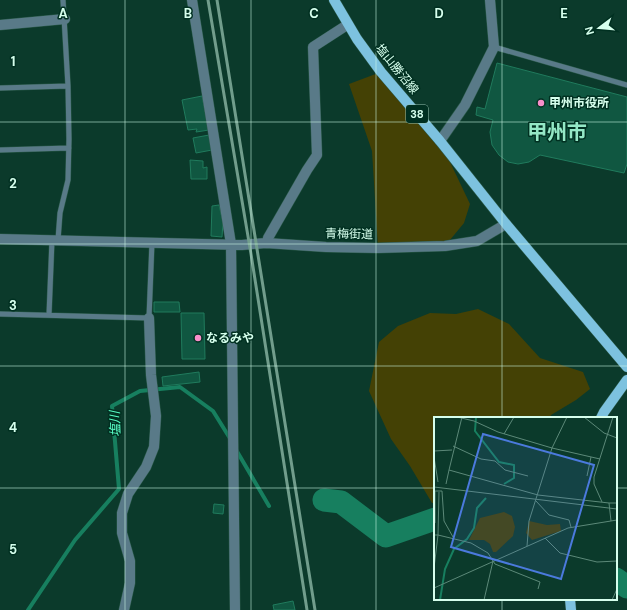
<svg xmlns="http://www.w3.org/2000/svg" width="627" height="610" font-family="'DM Sans','Noto Sans JP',sans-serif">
  <rect width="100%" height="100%" fill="#0b3a2b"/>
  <path fill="#444105" d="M381 72 440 141 470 204 464 223 445 246 378 248 372 151 349 84Z
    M478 309 509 324 540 358 583 372 590 389 576 400 551 415 550 418H435V503H432L410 466 391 439 369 391 379 342 398 326 430 313 456 314Z"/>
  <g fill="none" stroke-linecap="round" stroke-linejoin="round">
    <path stroke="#177f5f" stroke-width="4" d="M235 448 269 506
      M28 610 75 540 119 489 112 406 140 391 180 387 213 411 231 440"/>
    <path stroke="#177f5f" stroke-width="23" d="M324 500 341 502 386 536 435 519
      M616 579 627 587"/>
  </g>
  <path fill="#105741" stroke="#207b5d" d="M497 63 627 97V164L624 173 540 155 529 162 518 164 508 162 499 155 492 145 490 132 493 120 476 115 477 107 485 109Z
    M202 96 209 130 196 132 197 129 188 130 182 100Z
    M209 135 212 150 196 153 193 138Z
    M190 160 203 161V168L207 167V179H191Z
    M219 205 223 222 222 237 211 236 212 206Z
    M154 302H179L180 312H154Z
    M181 313H204L205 359H182Z
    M199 372 200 382 163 386 162 377Z
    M214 504 224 505 223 514 213 513Z
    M293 601 295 610H274L273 605Z"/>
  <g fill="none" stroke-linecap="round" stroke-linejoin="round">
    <g stroke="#2b5a4a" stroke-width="6">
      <path id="service" d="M494 47 627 85
        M0 88 68 86
        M0 150 69 148
        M58 240 60 213 68 180 69 139 68 86 63 0
        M0 314 149 318 152 242
        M49 315 52 240"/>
    </g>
    <g stroke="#2b5a4a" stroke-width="11">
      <path id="minor" d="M192 0 231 244
        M0 25 65 19
        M440 141 465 105 494 47 490 0
        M268 243V238L307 170 317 155 313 47 347 25
        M124 610 130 583V561L122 533V513L128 494 146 467 154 447 156 416 151 375 149 318"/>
    </g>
    <g stroke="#2b5a4a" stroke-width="11">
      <path id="tertiary" d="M0 239 242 245 266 243 326 247 378 248 445 246 477 241 506 224
        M231 244 235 610"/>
    </g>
    <g stroke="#2b5a4a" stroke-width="11">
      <path id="primary" d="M334 0 357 39 381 72 440 141 506 224 627 367
        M601 418 604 412 627 380
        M570 599 571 610"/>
    </g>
    <use href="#service" stroke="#597a88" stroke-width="5"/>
    <use href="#minor" stroke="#597a88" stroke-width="10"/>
    <use href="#tertiary" stroke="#597a88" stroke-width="10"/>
    <use href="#primary" stroke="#7dc2df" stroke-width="10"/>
    <path stroke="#719d8c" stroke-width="3" d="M208 0 251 254 307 610
      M217 0 315 610"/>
  </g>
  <path fill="none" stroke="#d6ffed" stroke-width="1" stroke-opacity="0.55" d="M125 0V610M251 0V610M376 0V610M502 0V418M0 122H627M0 244H627M0 366H627M0 488H435M616 488H627M502 599V610"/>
  <g fill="#f98fca" stroke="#003021" stroke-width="1.5">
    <circle cx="541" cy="103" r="4"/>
    <circle cx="198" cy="338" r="4"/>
  </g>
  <g text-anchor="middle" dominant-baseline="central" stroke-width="3" stroke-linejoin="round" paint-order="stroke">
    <rect fill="#003021" stroke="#96c1b0" stroke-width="1" x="406" y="105" width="22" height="18" rx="3"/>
    <g font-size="11" font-weight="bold" fill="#d6ffed">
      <text x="417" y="114">38</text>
    </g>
    <g font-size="12" fill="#d6ffed" stroke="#003021">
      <text transform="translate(397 69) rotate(51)">塩山勝沼線</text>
      <text transform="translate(349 234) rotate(1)">青梅街道</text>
    </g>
    <g font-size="12" font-weight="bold" fill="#d6ffed" stroke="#003021" text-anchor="start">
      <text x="549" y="103">甲州市役所</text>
      <text x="206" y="338">なるみや</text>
    </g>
    <g font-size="13" font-style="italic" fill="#58fec6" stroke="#003021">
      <text transform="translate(115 424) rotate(-92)">塩川</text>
    </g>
    <g font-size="20" font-weight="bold" fill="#94e8c6" stroke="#003021">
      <text x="557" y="132">甲州市</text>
    </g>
  </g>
  <g transform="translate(434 417)">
    <rect width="183" height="183" fill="#0b3a2b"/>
    <path d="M70 95 78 99 81 110 79 119 62 135H59L56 127 50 123H35L46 101ZM95 104 113 108 126 107 127 114 98 123 92 116Z" fill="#444105"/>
    <path fill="none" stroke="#177f5f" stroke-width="2" d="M42 0 41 14 65 45 80 48V61L70 67M6 183 11 152 20 132 33 122 40 111 43 91 52 81"/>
    <path fill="none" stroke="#5c8979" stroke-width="1" d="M23 0 40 4 64 15 118 31 166 42M28 0 15 53 104 78 175 86M150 0 170 16 183 21M70 17 80 0M19 29 47 42 61 44 71 53 94 59M0 34 18 33M0 40 4 65M153 59 157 40M12 67 15 53M0 70 183 92M5 75 4 118 37 126 54 136 59 144M102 84 115 98 135 103 137 110M168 85 160 67V60L179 0M177 104 175 86H183M1 106V74H8L10 104 19 120M0 118H4L0 151M111 121 126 136 163 145 183 144M93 129 95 104 118 31 133 0M59 144 61 147 106 165 104 172M0 171 134 111 183 103M50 183 59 144M178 183 183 172"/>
    <path fill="#4b7add" fill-opacity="0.15" stroke="#4b7add" stroke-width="2" d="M49 17 160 48 127 162 17 130Z"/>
    <rect width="183" height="183" fill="none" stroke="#d6ffed" stroke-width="2"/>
  </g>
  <g font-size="13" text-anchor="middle" font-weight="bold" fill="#d6ffed" stroke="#003021" stroke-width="3" stroke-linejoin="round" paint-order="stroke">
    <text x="63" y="18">A</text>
    <text x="188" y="18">B</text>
    <text x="314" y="18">C</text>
    <text x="439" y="18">D</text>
    <text x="564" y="18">E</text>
    <text x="13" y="66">1</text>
    <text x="13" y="188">2</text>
    <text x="13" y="310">3</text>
    <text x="13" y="432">4</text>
    <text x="13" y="554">5</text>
  </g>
  <g transform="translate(599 28) rotate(254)" stroke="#003021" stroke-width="3" paint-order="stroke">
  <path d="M0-3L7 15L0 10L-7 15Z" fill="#d6ffed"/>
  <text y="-6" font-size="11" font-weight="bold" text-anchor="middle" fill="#d6ffed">N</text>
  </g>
</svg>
